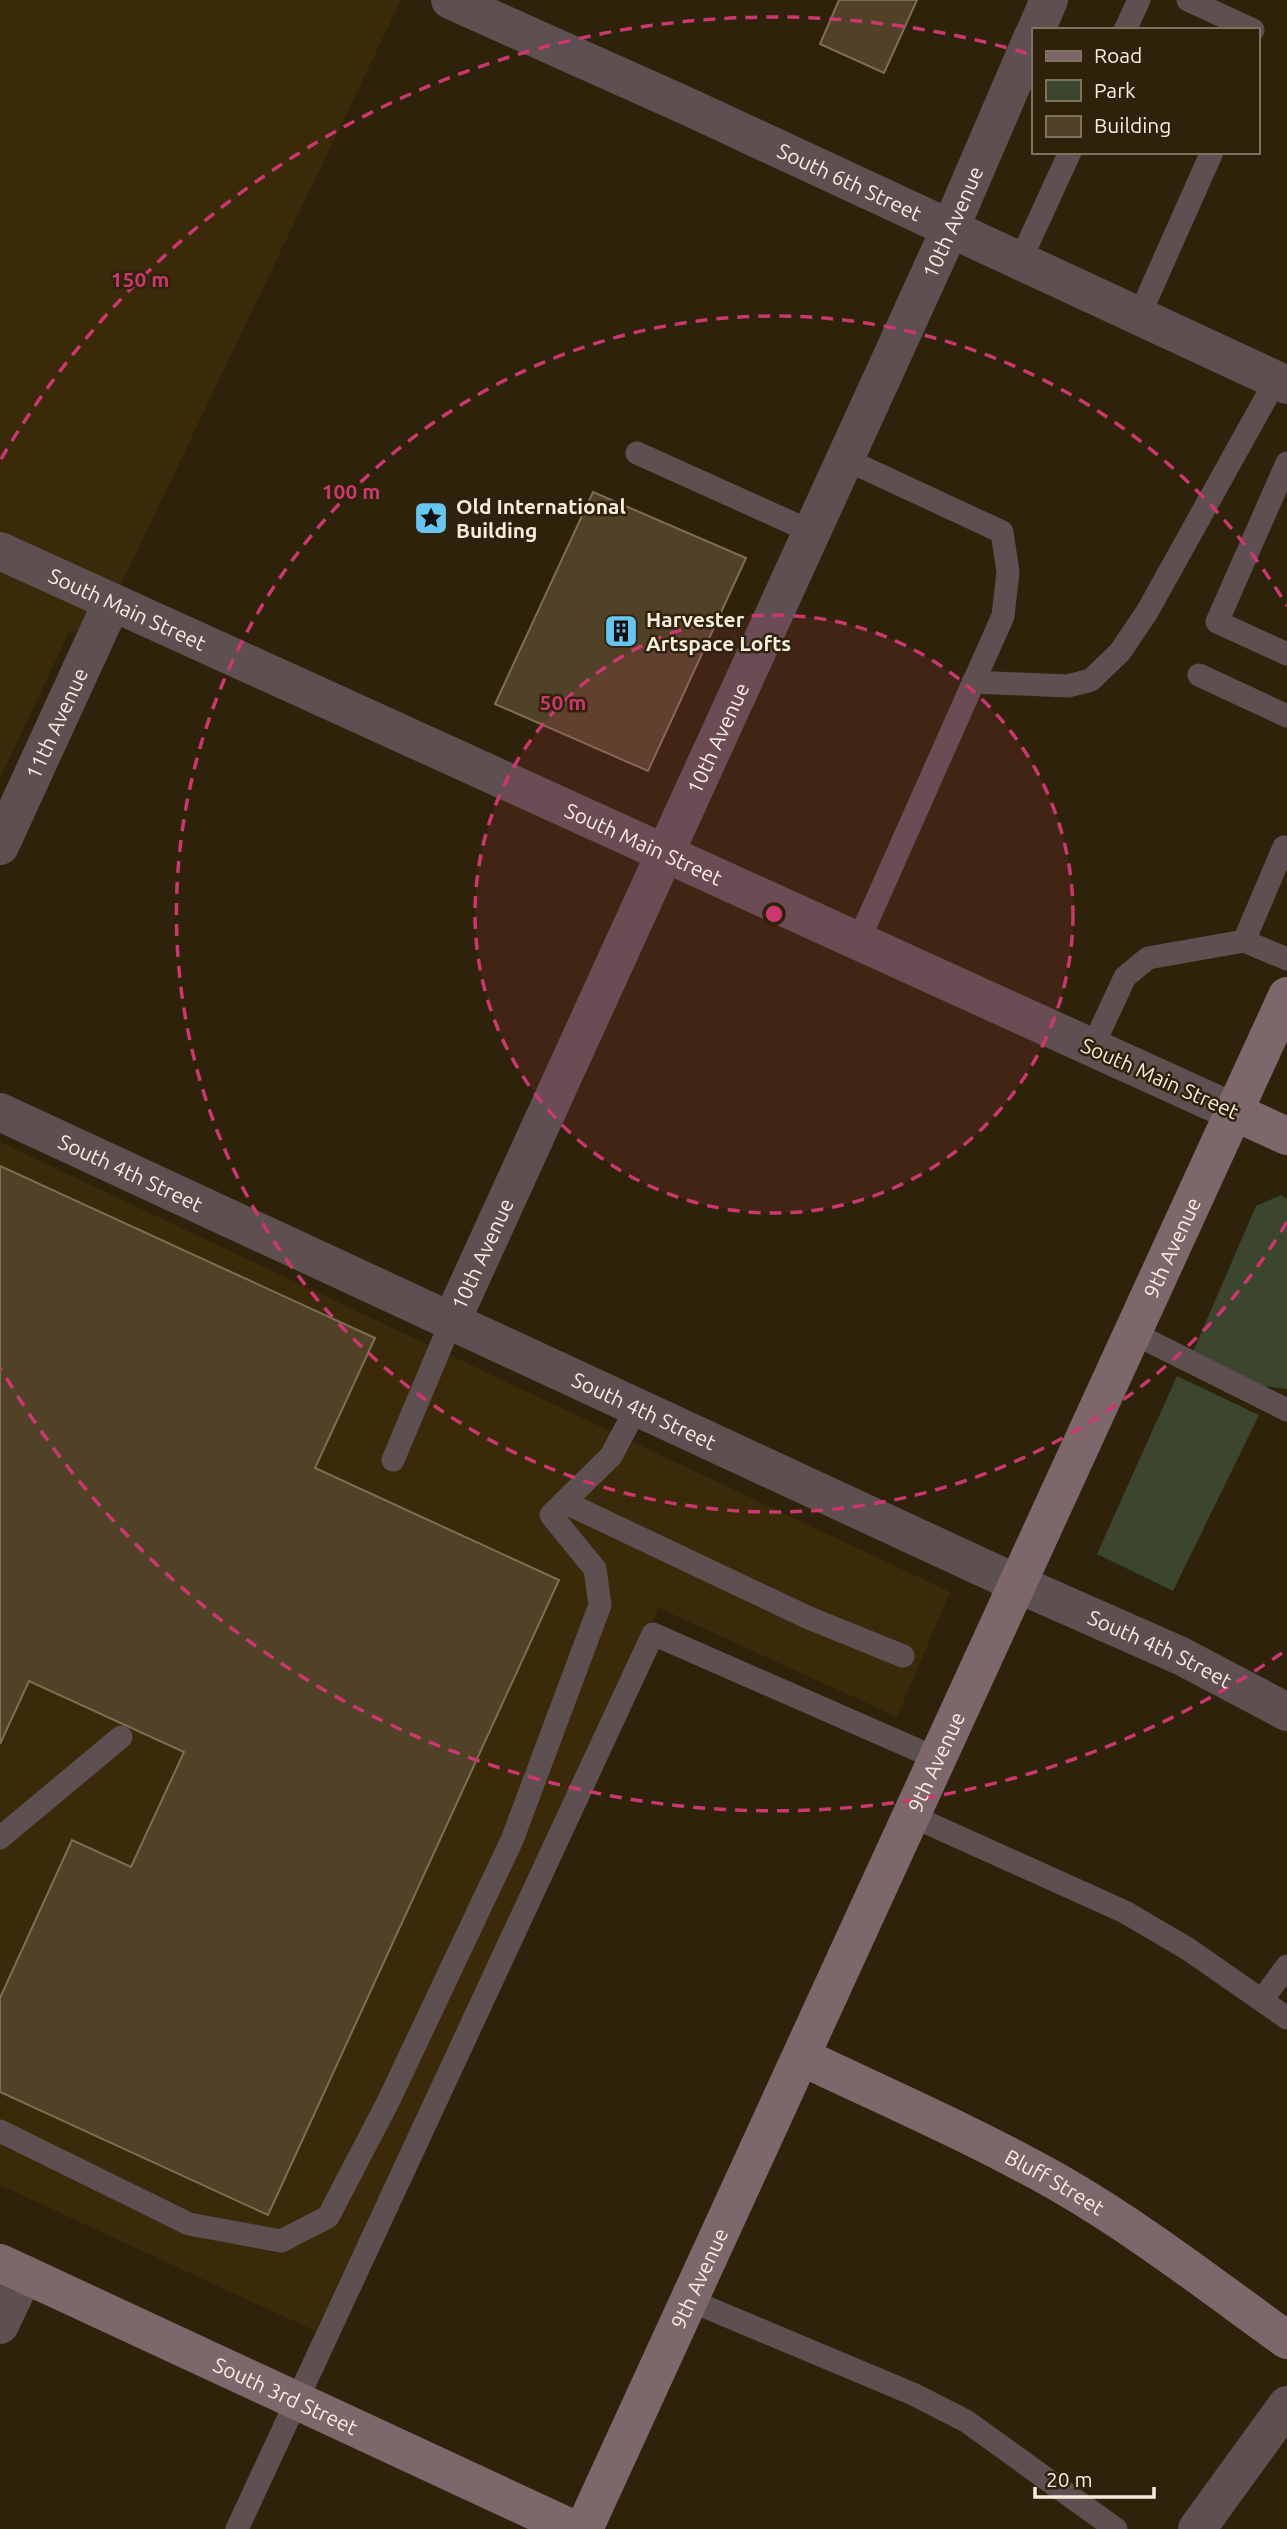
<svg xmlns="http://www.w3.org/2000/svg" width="1287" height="2529" font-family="Ubuntu,sans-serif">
  <rect width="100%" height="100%" fill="#2f220a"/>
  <path fill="#3b2a0a" d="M0 0H401L94 641 70 630 0 778Z
    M0 1142 950 1592 897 1717 659 1608 315 2331 0 2185Z"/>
  <path fill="#3c452d" d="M1281 1195 1287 1199V1389L1256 1385 1192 1354 1256 1206Z
    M1177 1376 1259 1415 1173 1591 1097 1554Z"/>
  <path fill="#514127" stroke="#7e6e54" stroke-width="2" d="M839 0H917L884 73 820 44Z
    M593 492 746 558 648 771 495 704Z
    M0 1166 375 1338 315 1468 559 1580 268 2215 0 2092V1998L72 1840 131 1867 184 1752 29 1681 0 1744Z"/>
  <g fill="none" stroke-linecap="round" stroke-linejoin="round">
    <path stroke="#5e4f51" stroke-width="23" d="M1188 0 1253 30
      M1125 30 1139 0
      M1020 261 1070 152
      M1139 316 1212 152
      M637 453 812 532
      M845 459 1002 532 1008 572 1003 616 858 942
      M1287 463 1217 622 1287 654
      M1199 675 1287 716
      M973 682 1068 686 1091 680 1120 652 1147 612 1276 380
      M1287 849 1284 847 1244 941 1287 959
      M1092 1048 1125 977 1148 958 1244 941
      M1133 1333 1287 1410
      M393 1460 451 1322
      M564 1502 809 1618 903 1656
      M912 1816 1125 1912 1188 1949 1287 2018
      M0 1838 121 1737
      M1262 2000 1287 1966
      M0 2131 189 2224 281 2241 328 2217 388 2102 512 1840 600 1605 595 1569 551 1515 611 1456 637 1407
      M689 2300 913 2394 966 2421 1116 2529
      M237 2529 653 1634 938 1759"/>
    <g stroke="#5e4f51" stroke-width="38">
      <path id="s1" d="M450 0 691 108 1287 385"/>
      <path d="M1036 30 1049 0"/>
      <path id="s2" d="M0 551 1234 1112"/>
      <path id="s3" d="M0 846 112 602"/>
      <path id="s4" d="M0 1112 1018 1584 1181 1656 1287 1712"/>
      <path id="s5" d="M451 1322 950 229 1033 36"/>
      <path d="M0 2325 24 2274"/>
      <path d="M1197 2529 1287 2405"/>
    </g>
    <g stroke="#7d676a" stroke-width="38">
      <path d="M1234 1112 1287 1136"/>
      <path id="s6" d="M802 2057C888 2098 976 2136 1059 2183 1139 2229 1212 2286 1287 2340"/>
      <path id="s7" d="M0 2263 573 2529"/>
      <path id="s8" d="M584 2529 1287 996"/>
    </g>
  </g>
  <circle cx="774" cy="914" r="299" fill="#ca386f" fill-opacity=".12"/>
  <g fill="none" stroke="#ca386f" stroke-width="3.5" stroke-dasharray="12 9">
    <circle cx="774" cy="914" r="299"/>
    <path d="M1287 1222A598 598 0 1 1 1287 606"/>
    <path d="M1282 1653A897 897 0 0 1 1 1369M1 459A897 897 0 0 1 1029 54"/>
  </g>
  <defs>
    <g id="sight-square" transform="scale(1.75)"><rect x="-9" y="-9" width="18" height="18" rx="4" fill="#68c4f0" stroke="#2f220a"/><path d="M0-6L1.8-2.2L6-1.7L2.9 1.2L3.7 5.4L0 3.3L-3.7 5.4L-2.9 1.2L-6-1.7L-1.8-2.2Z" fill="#111"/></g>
    <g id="building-square" transform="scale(1.75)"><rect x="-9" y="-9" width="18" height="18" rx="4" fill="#68c4f0" stroke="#2f220a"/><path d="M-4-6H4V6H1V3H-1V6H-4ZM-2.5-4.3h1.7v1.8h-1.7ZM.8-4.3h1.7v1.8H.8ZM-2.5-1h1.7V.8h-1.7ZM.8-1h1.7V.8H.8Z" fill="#111"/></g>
  </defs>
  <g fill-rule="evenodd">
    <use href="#sight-square" x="431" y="518"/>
    <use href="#building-square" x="621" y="631"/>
  </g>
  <g text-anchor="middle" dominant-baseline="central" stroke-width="5" stroke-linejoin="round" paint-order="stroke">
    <g font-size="21" fill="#f6eddf" stroke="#2f220a">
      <text stroke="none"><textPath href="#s1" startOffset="439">South 6th Street</textPath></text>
      <text stroke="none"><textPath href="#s5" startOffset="1209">10th Avenue</textPath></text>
      <text stroke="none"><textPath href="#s2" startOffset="140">South Main Street</textPath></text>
      <text stroke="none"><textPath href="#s3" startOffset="135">11th Avenue</textPath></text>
      <text stroke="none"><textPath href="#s5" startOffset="642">10th Avenue</textPath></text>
      <text stroke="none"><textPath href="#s2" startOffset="707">South Main Street</textPath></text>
      <text transform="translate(1160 1078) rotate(24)">South Main Street</text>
      <text stroke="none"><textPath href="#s4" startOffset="144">South 4th Street</textPath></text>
      <text stroke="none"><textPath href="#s8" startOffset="1410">9th Avenue</textPath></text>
      <text stroke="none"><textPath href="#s5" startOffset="75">10th Avenue</textPath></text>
      <text stroke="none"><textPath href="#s4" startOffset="710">South 4th Street</textPath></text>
      <text stroke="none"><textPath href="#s4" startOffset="1278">South 4th Street</textPath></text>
      <text stroke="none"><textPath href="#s8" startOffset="844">9th Avenue</textPath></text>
      <text stroke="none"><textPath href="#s6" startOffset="282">Bluff Street</textPath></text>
      <text stroke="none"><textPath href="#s8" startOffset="276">9th Avenue</textPath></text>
      <text stroke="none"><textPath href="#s7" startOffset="315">South 3rd Street</textPath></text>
    </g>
    <g font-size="21" font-weight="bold" fill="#f6eddf" stroke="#2f220a" text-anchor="start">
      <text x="456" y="506">Old International<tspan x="456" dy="24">Building</tspan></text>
      <text x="646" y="619">Harvester<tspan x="646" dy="24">Artspace Lofts</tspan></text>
    </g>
  </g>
  <circle cx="774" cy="914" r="10" fill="#ca386f" stroke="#2f220a" stroke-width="3.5"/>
  <g font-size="21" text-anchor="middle" font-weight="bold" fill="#ca386f" stroke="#2f220a" stroke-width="5" stroke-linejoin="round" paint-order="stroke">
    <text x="140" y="287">150 m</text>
    <text x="351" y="499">100 m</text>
    <text x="563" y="710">50 m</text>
  </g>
  <rect x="1032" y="28" width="228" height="126" fill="#2f220a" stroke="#7f735f" stroke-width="2"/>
  <rect x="1046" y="51" width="35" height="10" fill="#7d676a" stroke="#7f735f" stroke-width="2"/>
  <text x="1094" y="63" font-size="21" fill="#f6eddf">Road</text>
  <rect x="1046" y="80" width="35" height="21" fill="#3c452d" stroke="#7f735f" stroke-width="2"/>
  <text x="1094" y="98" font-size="21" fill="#f6eddf">Park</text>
  <rect x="1046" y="116" width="35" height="21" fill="#514127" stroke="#7f735f" stroke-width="2"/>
  <text x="1094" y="133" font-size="21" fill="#f6eddf">Building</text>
  <path d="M1035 2487v10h119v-10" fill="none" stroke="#f6eddf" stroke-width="3.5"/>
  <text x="1046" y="2487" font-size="21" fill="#f6eddf" stroke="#2f220a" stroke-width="5" paint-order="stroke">20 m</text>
</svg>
